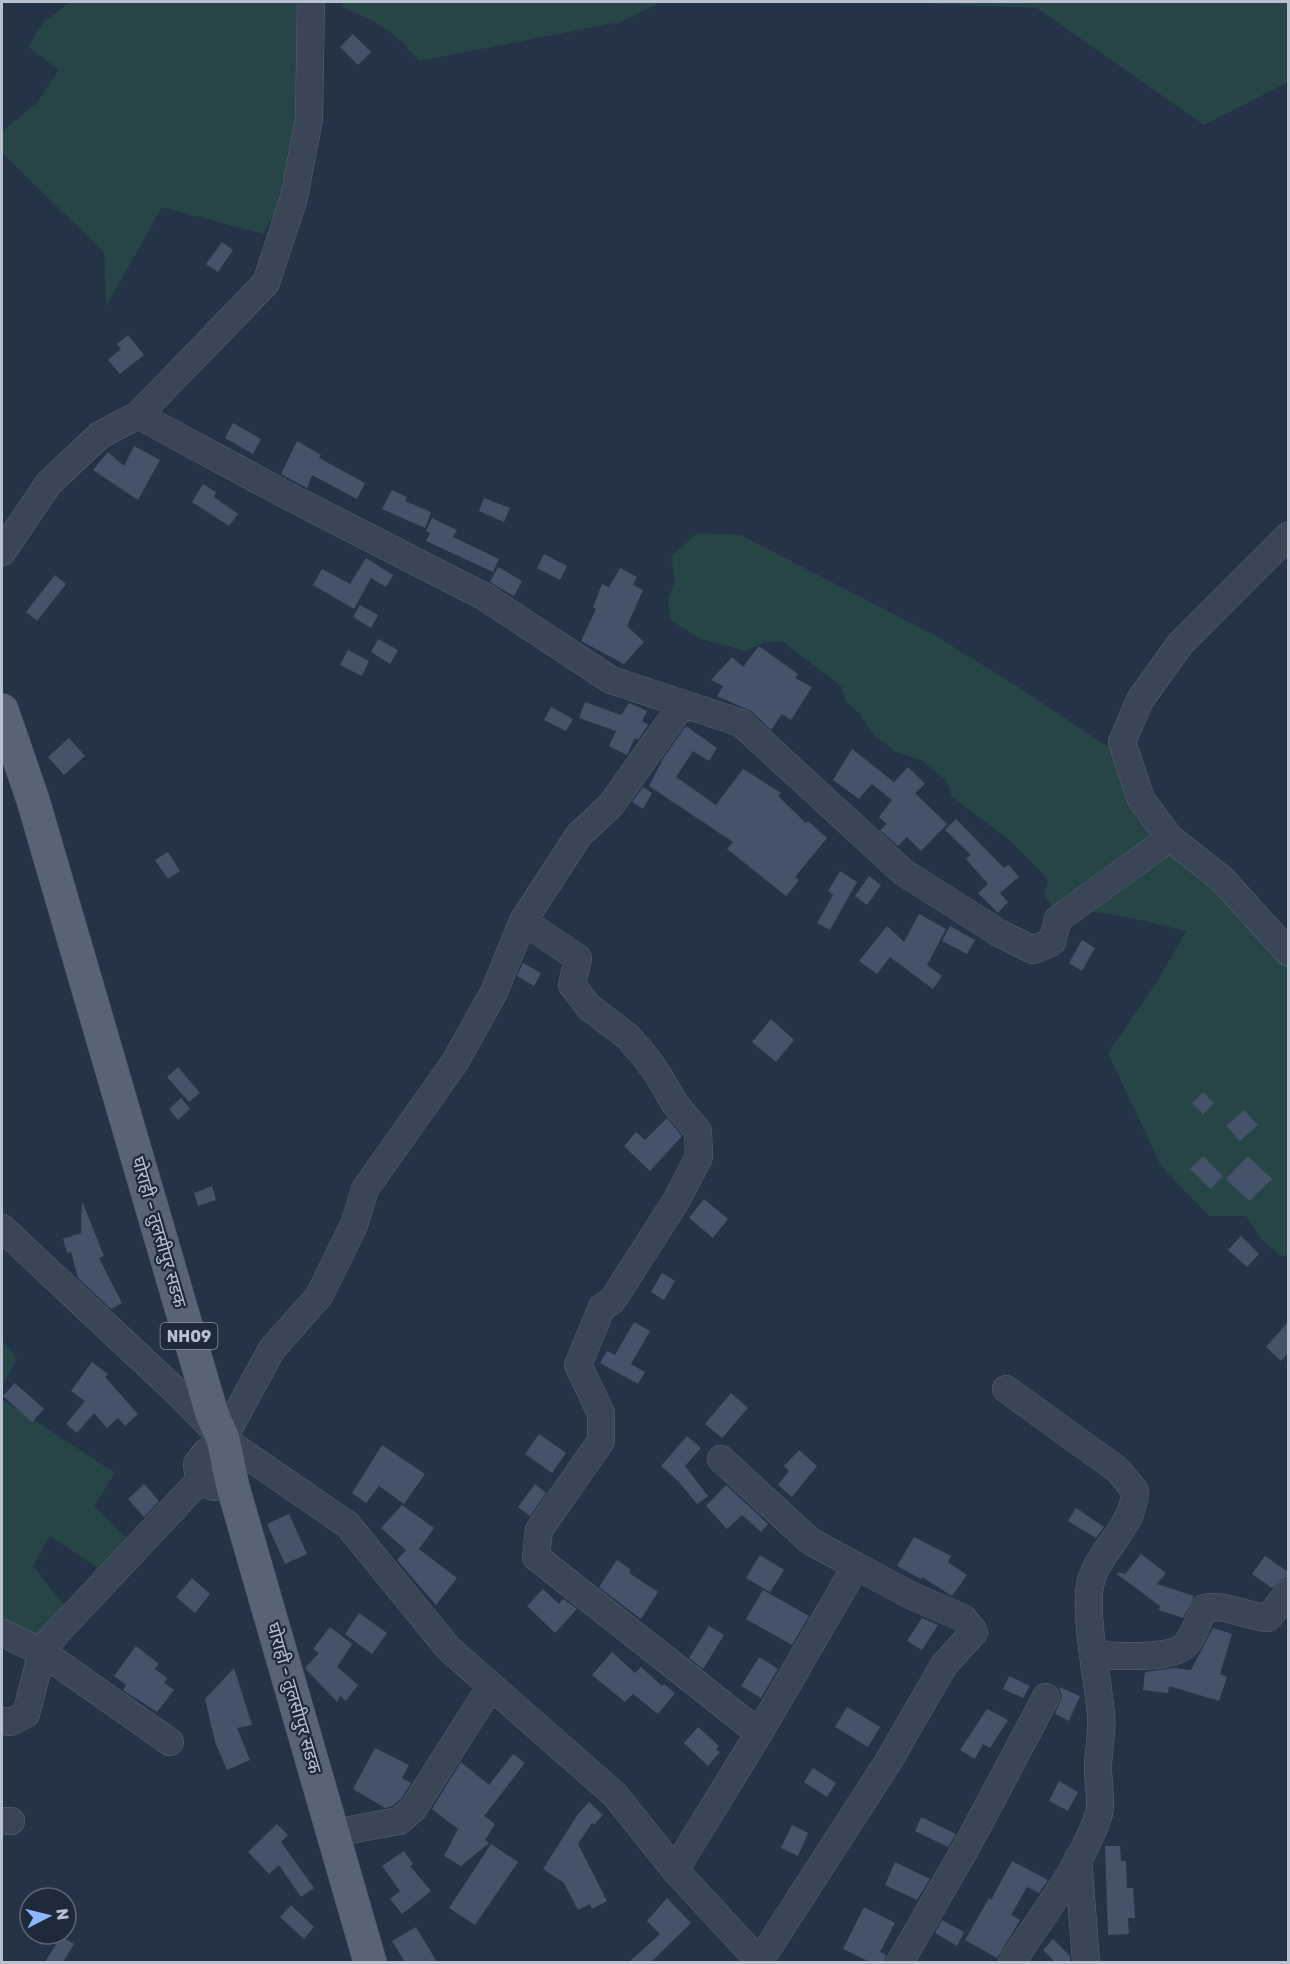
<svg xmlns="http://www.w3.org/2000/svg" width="1290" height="1964" font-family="Rubik,'Noto Sans Devanagari',sans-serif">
  <rect width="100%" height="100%" fill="#253347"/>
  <path fill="#274447" d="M70 2H313L299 107 279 207 263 234 162 207 106 307 104 252 2 153V131L37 103 59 70 28 47 44 22Z
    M344 2H661L621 22 419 61C397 33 375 20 342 7Z
    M894 2H1288V82L1204 125 1037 8Z
    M697 533 741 535 936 636 1023 690 1113 750 1288 957V1255L1280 1256 1261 1239 1246 1216H1209L1161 1166 1108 1053 1156 983 1186 931 1132 918 1051 905 1044 893 1048 882 1044 875 1007 838 952 797 947 781 921 760 896 752 875 736 858 712 846 702 842 687 782 641 763 643 745 651 701 639 670 620 668 599 675 580 671 557Z
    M2 1341 17 1358 2 1387Z
    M2 1399 115 1473 94 1507 126 1537 101 1570 50 1536 33 1566 67 1609 39 1634 2 1628Z"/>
  <path fill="#445369" d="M353 34 371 52 358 65 340 47Z
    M222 242 233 250 218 272 206 264Z
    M128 335 144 355 120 374 108 360 121 349 117 344Z
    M233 423 261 439 253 454 225 438Z
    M297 441 321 455 319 458 365 483 357 499 312 475 307 488 281 474Z
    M134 446 160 460 138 500 93 470 108 452 124 466Z
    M203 484 216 492 214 497 238 514 229 526 192 502Z
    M392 490 407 497 405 501 431 512 425 528 382 509Z
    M484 498 510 508 504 522 479 511Z
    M432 518 457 530 453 537 499 559 493 572 426 541 430 533 426 531Z
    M544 554 567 566 560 580 537 568Z
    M366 558 393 575 386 587 371 578 354 609 313 585 322 569 350 584Z
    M498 567 522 581 514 596 490 582Z
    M620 568 637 577 633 585 643 590 627 626 644 642 624 664 581 641 596 609 593 607 602 584 609 587Z
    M55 575 66 584 37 621 26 612Z
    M360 605 378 615 371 628 353 617Z
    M378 639 398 650 390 664 371 652Z
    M759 646 798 674 795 678 812 687 791 720 782 714 771 730 751 711 717 696 723 686 711 680 732 657 743 667Z
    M348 650 369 661 362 676 340 665Z
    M585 702 621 715 629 703 647 711 642 721 648 725 638 740 635 738 627 755 609 746 616 731 579 718Z
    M551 707 573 719 566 731 544 720Z
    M686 726 717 748 709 761 693 751 676 777 716 805 743 769 781 793 778 796 806 823 808 821 827 838 795 877 799 880 786 896 727 849 733 842 649 786 664 757Z
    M69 738 85 756 64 775 48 757Z
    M852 749 894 782 908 767 925 784 915 793 947 824 921 851 907 837 898 846 880 830 887 824 879 817 892 800 872 784 859 799 833 780Z
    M643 787 652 793 643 809 632 802Z
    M956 819 1004 868 1009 865 1019 877 1000 893 1008 902 998 913 978 893 988 884 966 859 971 855 945 830Z
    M168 852 180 871 168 879 155 860Z
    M840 871 857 882 830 930 817 923 833 895 828 891Z
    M869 876 881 885 867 905 855 896Z
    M919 914 946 929 927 965 942 976 933 989 890 957 877 974 859 961 887 926 904 942Z
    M950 926 975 940 967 954 942 941Z
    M1082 940 1095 948 1082 971 1069 963Z
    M523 963 541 973 534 986 517 976Z
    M771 1019 794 1040 776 1062 752 1042Z
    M178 1067 200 1093 189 1102 167 1077Z
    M1203 1092 1214 1103 1203 1114 1192 1103Z
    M181 1098 190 1109 178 1120 169 1109Z
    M1244 1110 1258 1125 1240 1141 1226 1126Z
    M667 1118 682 1136 650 1171 624 1146 636 1132 645 1140Z
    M1203 1156 1223 1176 1211 1189 1190 1169Z
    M1248 1156 1272 1179 1249 1201 1226 1179Z
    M212 1186 216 1200 198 1206 194 1193Z
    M704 1199 728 1219 713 1238 689 1218Z
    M82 1201 104 1256 99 1258 122 1303 111 1309 78 1278 71 1252 67 1253 63 1239 81 1233Z
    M1241 1236 1259 1254 1247 1267 1228 1250Z
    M662 1273 675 1281 664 1300 651 1292Z
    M634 1322 650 1331 631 1364 645 1372 638 1384 600 1363 607 1351 615 1355Z
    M1288 1322V1353L1281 1361 1266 1347Z
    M92 1362 108 1374 105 1377 138 1414 125 1426 118 1418 107 1428 94 1413 77 1433 66 1424 85 1401 71 1391Z
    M15 1383 44 1409 32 1422 3 1396Z
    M731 1393 748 1408 722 1438 705 1424Z
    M539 1434 566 1453 552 1473 525 1454Z
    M687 1436 701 1448 685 1466 708 1496 697 1504 679 1482 661 1466Z
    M382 1445 425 1474 404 1504 379 1486 366 1503 352 1493Z
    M799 1450 817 1466 792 1497 778 1485 789 1471 784 1466Z
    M144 1484 159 1501 144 1517 128 1499Z
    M535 1484 546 1493 530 1516 518 1507Z
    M726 1485 768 1524 761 1532 742 1515 727 1529 706 1506Z
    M402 1505 434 1528 419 1549 457 1578 436 1605 397 1560 406 1550 381 1528Z
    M1076 1508 1104 1527 1096 1538 1068 1521Z
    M289 1514 307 1554 285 1564 267 1524Z
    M914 1537 951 1556 948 1562 967 1575 952 1596 922 1577 921 1579 897 1566Z
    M1141 1554 1166 1573 1157 1584 1194 1596 1183 1618 1159 1610 1160 1606 1117 1574 1118 1572 1125 1574Z
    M760 1555 784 1570 770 1592 746 1578Z
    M1265 1556 1288 1572V1578L1282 1579 1272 1588 1252 1574Z
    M617 1560 631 1570 629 1573 658 1592 641 1619 599 1587Z
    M192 1578 210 1594 195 1613 176 1597Z
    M543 1589 559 1604 563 1599 577 1609 555 1633 527 1606Z
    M763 1590 809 1616 792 1645 746 1619Z
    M359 1613 387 1633 372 1654 345 1634Z
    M922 1618 938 1625 922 1650 907 1641Z
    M709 1626 724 1635 703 1669 689 1658Z
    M330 1627 352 1644 337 1667 358 1685 346 1701 340 1696 337 1702 305 1668 319 1653 313 1649Z
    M1213 1628 1232 1634 1220 1674 1227 1677 1219 1701 1169 1686 1168 1693 1143 1690 1145 1672 1174 1668 1191 1670Z
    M136 1646 159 1664 155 1669 167 1678 164 1683 174 1690 157 1712 123 1690 126 1685 114 1676Z
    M612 1652 635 1673 641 1667 662 1686 664 1684 675 1693 658 1714 633 1694 625 1702 592 1675Z
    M759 1657 778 1669 761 1698 741 1686Z
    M234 1668 252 1725 237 1728 250 1760 227 1770 215 1742 205 1699Z
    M1009 1676 1030 1686 1023 1698 1003 1689Z
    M1059 1687 1080 1696 1069 1721 1055 1714 1062 1697Z
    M847 1707 880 1727 868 1747 835 1727Z
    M987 1709 1008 1720 990 1748 983 1744 975 1759 960 1750Z
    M698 1727 719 1746 716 1750 720 1752 708 1766 684 1743Z
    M375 1748 409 1765 402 1778 411 1783 401 1799 392 1806 385 1808 353 1789Z
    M513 1754 525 1763 484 1816 495 1824 485 1840 489 1843 461 1866 444 1856 458 1829 432 1809 461 1762 489 1785Z
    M813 1768 836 1783 827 1797 804 1782Z
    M1059 1781 1078 1792 1068 1811 1049 1801Z
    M589 1802 603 1815 594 1825 592 1823 578 1844 607 1901 592 1909 590 1904 578 1910 564 1883 543 1869 578 1814Z
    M921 1817 956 1834 948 1847 915 1831Z
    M277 1824 288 1835 281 1842 314 1888 301 1897 279 1865 269 1874 248 1852Z
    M792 1825 808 1833 798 1856 781 1848Z
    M491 1844 518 1862 475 1925 449 1908Z
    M1105 1846H1120L1121 1861H1126L1127 1888H1133L1135 1918H1128L1129 1934 1108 1935Z
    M404 1851 413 1864 410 1866 431 1891 402 1914 390 1899 400 1891 382 1866Z
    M1012 1861 1048 1880 1039 1893 1027 1887 1011 1915 1020 1920 997 1958 965 1940 989 1898 991 1900Z
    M895 1862 930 1879 917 1900 885 1885Z
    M667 1898 691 1923 651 1962H629L660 1934 647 1921Z
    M291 1905 314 1927 304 1939 280 1917Z
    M864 1907 895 1923 880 1952 886 1955 884 1962H870L843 1949Z
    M942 1920 964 1932 957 1946 935 1933Z
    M416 1927 437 1962H405L392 1941Z
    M61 1936 74 1944 63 1962H45Z
    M1053 1939 1070 1956V1962H1055L1043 1950Z"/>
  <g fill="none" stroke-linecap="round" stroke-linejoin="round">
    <g stroke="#596373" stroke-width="28">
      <path id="minor" d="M138 415 288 496 485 597 611 680 741 723 903 872 999 933 1033 950 1052 942 1058 919 1170 838
        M1288 536 1180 644 1140 700 1122 742 1141 799 1170 838 1222 879 1288 952
        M2 552 49 483 100 435 138 415 266 283 294 198 309 119 311 2
        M523 921 578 958 572 985 589 1007 627 1036 643 1054 657 1073 675 1104 698 1131 699 1157 676 1201 612 1301 602 1307 578 1365 601 1413V1441L539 1530 536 1557 759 1733
        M2 1228 178 1393 223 1439 348 1525 448 1648 615 1795 675 1870 760 1962
        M1006 1389 1118 1470 1135 1491C1133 1533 1092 1553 1089 1592 1087 1632 1097 1674 1101 1714 1103 1732 1098 1750 1098 1768 1098 1782 1102 1801 1099 1813 1085 1861 1039 1920 1012 1962
        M233 1487H214L199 1481 197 1464 206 1452 223 1439 272 1349 319 1296 354 1225 365 1189 455 1062 494 992 523 921 579 835 611 805 682 705
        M2 1633 42 1652 50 1640 199 1481
        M1093 1655C1116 1655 1174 1662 1188 1642 1195 1632 1199 1619 1204 1608 1225 1603 1247 1617 1268 1618L1288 1593
        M2 1721 11 1722 26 1714 42 1652 170 1742
        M2 1821H11
        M333 1833 399 1821 413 1809 491 1686
        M1078 1858 1086 1962
        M675 1870 759 1733 856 1566 810 1541 721 1459
        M759 1962 888 1762 944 1665 974 1632 963 1618 912 1596 856 1566
        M900 1962 968 1844 1046 1697"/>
    </g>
    <g stroke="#444e5f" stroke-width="34">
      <path id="major" d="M2 710 33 800 212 1414 223 1439 233 1487 370 1962"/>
    </g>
    <use href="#minor" stroke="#3a4556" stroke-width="27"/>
    <use href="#major" stroke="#586476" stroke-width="33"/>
  </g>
  <g text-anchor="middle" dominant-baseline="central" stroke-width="4.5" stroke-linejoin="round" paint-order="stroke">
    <rect fill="#1e2a3b" stroke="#8a94a3" stroke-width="1.5" x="160.5" y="1323" width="57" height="26" rx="4.5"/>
    <g font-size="16" font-weight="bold" fill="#b8c1cf">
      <text x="189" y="1336">NH09</text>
    </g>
    <g font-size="18" fill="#b8c1cf" stroke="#1e2a3b">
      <text transform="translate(159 1232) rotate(74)">घोराही - तुलसीपुर सडक</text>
      <text transform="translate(294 1698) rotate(74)">घोराही - तुलसीपुर सडक</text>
    </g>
  </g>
  <rect width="1290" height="1964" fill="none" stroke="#b8c1cf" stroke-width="6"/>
  <g transform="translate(48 1916) rotate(83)"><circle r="28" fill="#1e2a3b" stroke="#5c6676" stroke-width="1.5"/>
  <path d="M0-4.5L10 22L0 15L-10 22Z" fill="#8db8ff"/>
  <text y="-9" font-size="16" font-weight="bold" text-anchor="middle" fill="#b8c1cf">N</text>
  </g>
</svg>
